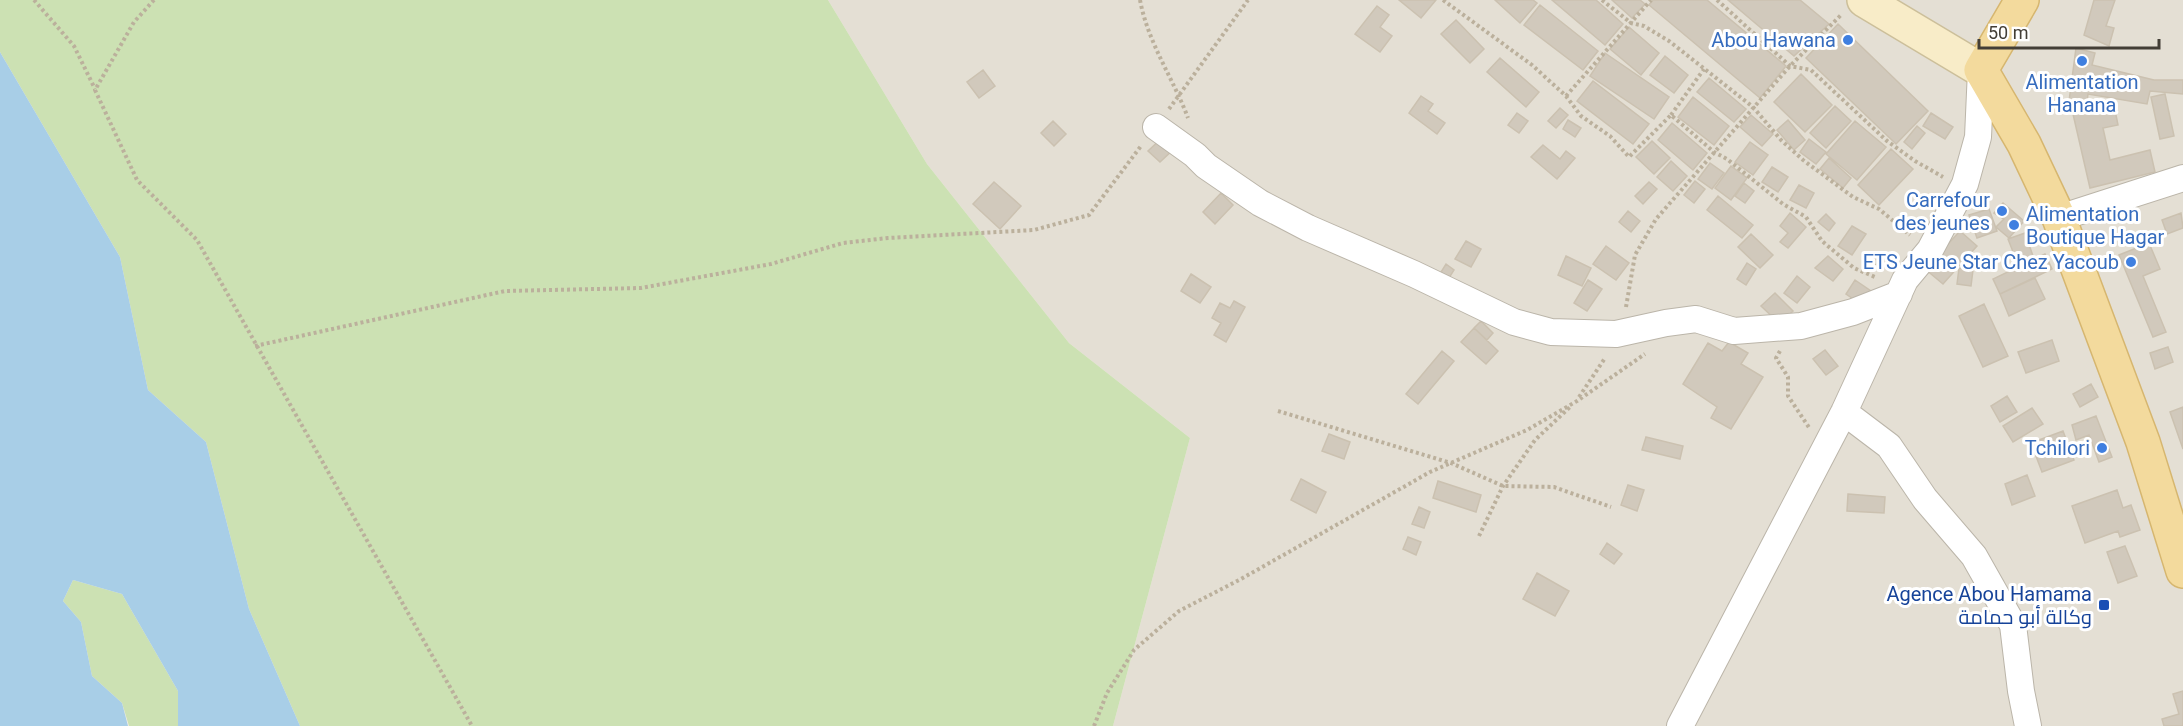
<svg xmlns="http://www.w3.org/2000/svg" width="2183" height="726" font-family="Roboto,Cairo,sans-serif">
  <rect width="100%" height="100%" fill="#f1ede6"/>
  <path fill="#e4dfd4" d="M828 0H2183V726H1113L1190 438 1069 343 927 164Z"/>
  <path fill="#cce1b3" d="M0 0H828L927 164 1069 343 1190 438 1113 726H300L249 609 206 442 148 390 120 257 0 52Z
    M73 580 122 594 178 691V726H129L122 703 92 676 81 622 63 601Z"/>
  <path fill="#a8cee7" d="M0 52 120 257 148 390 206 442 249 609 300 726H178V691L122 594 73 580 63 601 81 622 92 676 122 703 128 726H0Z"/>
  <path fill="#d1c9bc" stroke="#cbc1b0" stroke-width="1.5" d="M1399 0H1436L1421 18Z
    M1495 0H1533L1537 3 1520 23Z
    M1552 0H1596L1623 24 1605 45Z
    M1612 0H1640L1645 4 1632 18Z
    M1653 0H1707L1786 66 1760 98 1649 5Z
    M1728 0H1800L1829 24 1794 56Z
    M2094 0H2115L2106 26 2114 28 2109 46 2084 35Z
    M1540 5 1598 51 1583 70 1524 25Z
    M1377 6 1389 15 1380 27 1392 36 1380 52 1355 34Z
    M1456 20 1484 49 1470 63 1441 34Z
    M1838 24 1928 111 1896 144 1806 58Z
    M1629 27 1659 53 1641 75 1610 49Z
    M2076 48 2095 53 2092 65 2154 80H2183V94L2150 91 2147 104 2088 94 2086 110 2068 109Z
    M1605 53 1669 97 1654 119 1590 76Z
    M1665 56 1688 75 1674 93 1650 75Z
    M1500 58 1539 92 1526 107 1487 72Z
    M983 70 995 86 979 98 967 82Z
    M1801 74 1832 105 1805 132 1774 102Z
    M1709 78 1746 109 1734 122 1697 92Z
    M1593 81 1649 124 1633 144 1577 101Z
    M2165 94 2174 136 2160 139 2151 97Z
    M1421 96 1433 104 1428 111 1445 123 1437 134 1409 113Z
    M1693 97 1729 126 1714 145 1678 117Z
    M2114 105 2118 125 2103 128 2110 160 2150 150 2155 172 2090 188 2073 114Z
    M1835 106 1851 121 1826 148 1810 133Z
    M1560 108 1568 115 1556 128 1548 121Z
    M1517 113 1528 121 1519 133 1508 125Z
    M1931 113 1953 127 1945 139 1923 126Z
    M1751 115 1773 134 1762 146 1740 127Z
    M1568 120 1581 128 1575 137 1563 129Z
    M1788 120 1805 140 1794 150 1777 130Z
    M1053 121 1066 134 1054 146 1041 133Z
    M1855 121 1886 147 1857 180 1826 154Z
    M1672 123 1707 153 1693 170 1658 140Z
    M1917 126 1925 133 1912 149 1904 142Z
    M1163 137 1175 148 1160 162 1148 151Z
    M1809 139 1826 152 1816 164 1800 152Z
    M1652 141 1670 158 1654 174 1636 157Z
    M1750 142 1768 155 1753 175 1735 162Z
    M1543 145 1560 159 1566 151 1575 158 1557 179 1531 157Z
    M1891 149 1913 169 1879 205 1858 185Z
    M1829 158 1851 178 1843 188 1820 169Z
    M1671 161 1687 176 1673 191 1657 177Z
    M1710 163 1724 173 1712 189 1698 179Z
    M1731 166 1747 178 1731 200 1715 188Z
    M1772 167 1788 177 1778 192 1762 182Z
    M1695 181 1705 189 1694 203 1684 195Z
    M994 182 1021 206 1000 229 973 204Z
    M1649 182 1657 189 1643 204 1635 196Z
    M1744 183 1754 191 1745 203 1735 196Z
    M1799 185 1814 193 1806 208 1790 200Z
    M1221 193 1233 205 1215 224 1203 212Z
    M1718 196 1753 225 1742 238 1707 210Z
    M2003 203 2024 221 2009 238 1996 227 2004 219 1994 213Z
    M1989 209 1997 231 1977 238 1969 215Z
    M1628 211 1640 221 1631 232 1619 222Z
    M1790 213 1806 227 1788 248 1780 242 1788 233 1780 226Z
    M2181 213 2183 228 2167 234 2162 220Z
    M1826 214 1835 223 1829 231 1818 222Z
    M1852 226 1866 234 1852 255 1838 246Z
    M1960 231 1977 246 1943 284 1925 269Z
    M2025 233 2033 256 2017 262 2008 239Z
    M1751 234 1773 255 1760 268 1738 247Z
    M1466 241 1481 249 1471 267 1455 259Z
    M2149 243 2160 269 2143 276 2166 332 2153 337 2119 255Z
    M1606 246 1629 263 1616 280 1593 264Z
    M1871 253 1879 262 1872 268 1864 258Z
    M2045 254 2052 269 2000 294 1993 279Z
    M1566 256 1591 268 1582 286 1558 275Z
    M1828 256 1843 269 1833 281 1815 268Z
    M1747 263 1756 269 1746 285 1737 279Z
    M1446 264 1454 270 1449 278 1441 272Z
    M1959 268 1973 270 1971 286 1957 284Z
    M1191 274 1211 287 1200 303 1181 291Z
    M1797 276 1810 287 1797 303 1784 293Z
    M2035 278 2045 299 2009 316 2000 294Z
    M1588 280 1602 289 1587 311 1574 303Z
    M1855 280 1871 291 1862 305 1846 294Z
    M1775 293 1793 311 1780 324 1761 306Z
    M1234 301 1245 307 1226 342 1214 335 1221 323 1212 318 1220 303 1230 308Z
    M1984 304 2008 356 1983 367 1959 316Z
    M1481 321 1493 333 1487 340 1474 328Z
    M1474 328 1498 351 1486 364 1461 342Z
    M2052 340 2059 361 2026 373 2018 352Z
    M1729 342 1748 353 1741 364 1763 377 1731 429 1711 418 1717 407 1683 384 1708 343 1722 351Z
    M2168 347 2173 362 2155 369 2150 353Z
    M1825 350 1838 366 1826 375 1813 359Z
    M1442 351 1454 361 1418 404 1406 394Z
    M2091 384 2098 397 2080 407 2073 394Z
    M2007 396 2017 412 2000 422 1991 406Z
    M2183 407V449L2170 412Z
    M2032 408 2043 424 2013 442 2003 426Z
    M2096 416 2112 457 2099 462 2089 435 2076 440 2072 425Z
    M2063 431 2074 460 2042 472 2031 443Z
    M1329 434 1350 442 1344 459 1322 451Z
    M1646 437 1683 446 1680 459 1642 450Z
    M2027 475 2035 496 2012 505 2005 484Z
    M1301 479 1326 492 1316 513 1291 500Z
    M1438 481 1481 495 1476 512 1433 498Z
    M1628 485 1644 490 1637 511 1621 505Z
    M2117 490 2123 508 2131 505 2140 530 2120 537 2118 531 2085 543 2072 506Z
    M1848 494 1885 497 1884 513 1847 511Z
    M1419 507 1430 512 1424 528 1412 524Z
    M1408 537 1421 542 1416 555 1403 549Z
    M1607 543 1622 554 1614 564 1600 554Z
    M2125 546 2137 576 2118 583 2107 552Z
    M1537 573 1569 591 1555 616 1523 599Z
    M2183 691V726H2164L2162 719 2179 714 2173 694Z"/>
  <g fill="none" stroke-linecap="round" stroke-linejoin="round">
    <g stroke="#bbb5a9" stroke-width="28">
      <path id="street" d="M1156 127 1195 155 1206 166 1260 203 1308 228 1414 274 1514 322 1551 332 1616 334 1666 323 1696 319 1734 331 1801 326 1853 312 1899 294
        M2059 218 2183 178
        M1844 412 1889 446 1925 499 1974 556 2013 625 2021 691 2028 726
        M1680 726 1844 412 1905 280 1930 250 1965 184 1978 137 1981 70"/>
    </g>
    <g stroke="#ccbf9a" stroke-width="36">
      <path id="secondary" d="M1864 0 1981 70"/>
    </g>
    <g stroke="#d6b66f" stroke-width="36">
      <path id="primary" d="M2022 0 1981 70 2024 144 2059 218 2143 442 2183 571"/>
    </g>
    <path stroke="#bbb09c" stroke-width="4" stroke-dasharray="3 3" stroke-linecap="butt" d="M34 0 74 46 95 89
      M154 0 134 22 95 90 137 180 197 240 472 726
      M1140 0C1148 43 1173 78 1188 118
      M1443 0 1532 65 1566 96 1581 116 1610 136 1629 157 1671 115 1714 152 1727 159 1783 204 1806 217 1822 241 1854 268 1875 277
      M1602 0 1631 23 1644 26 1669 41 1753 107 1781 140 1803 160 1853 197 1879 209 1910 235
      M1717 0 1790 66 1811 70 1887 141 1915 161 1943 177
      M1566 96 1651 0
      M1169 109 1248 0
      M1671 115 1704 69
      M1626 307 1635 255 1656 219 1790 66 1841 15
      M255 346 505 291 641 288 771 264 843 243 888 238 1034 230 1089 215 1141 146
      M1780 351 1776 358 1788 377V396L1810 429
      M1579 397 1605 358
      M1278 411 1451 463 1503 486 1554 487 1611 507
      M1479 536 1503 486 1535 440 1570 407
      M1094 726 1107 693 1134 650 1179 611 1241 579 1430 472 1527 430 1577 401 1645 354"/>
    <use href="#street" stroke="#fff" stroke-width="26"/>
    <use href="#secondary" stroke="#f8ecc8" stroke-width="33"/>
    <use href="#primary" stroke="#f3da9d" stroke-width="33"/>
  </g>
  <g fill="#3f7fe0" stroke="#fff" stroke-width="2">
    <circle cx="1848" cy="40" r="6"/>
    <circle cx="2082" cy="61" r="6"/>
    <circle cx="2002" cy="211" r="6"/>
    <circle cx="2014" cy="225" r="6"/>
    <circle cx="2131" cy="262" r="6"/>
    <circle cx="2102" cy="448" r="6"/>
  </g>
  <rect fill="#1a4fb4" stroke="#fff" stroke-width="2" x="2098" y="599" width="12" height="12" rx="3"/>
  <g text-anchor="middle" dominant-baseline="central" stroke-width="6" stroke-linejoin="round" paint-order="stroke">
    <g font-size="20" fill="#366cbe" stroke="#fff" text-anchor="end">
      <text x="1836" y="40">Abou Hawana</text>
      <text x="2082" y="82" text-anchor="middle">Alimentation<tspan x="2082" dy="23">Hanana</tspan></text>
      <text x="1990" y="200">Carrefour<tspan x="1990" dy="23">des jeunes</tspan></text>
      <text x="2026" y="214" text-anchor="start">Alimentation<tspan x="2026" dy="23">Boutique Hagar</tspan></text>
      <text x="2119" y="262">ETS Jeune Star Chez Yacoub</text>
      <text x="2090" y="448">Tchilori</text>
    </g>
    <g font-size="20" fill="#164399" stroke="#fff" text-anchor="end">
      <text x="2092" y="594">Agence Abou Hamama<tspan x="2092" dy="23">وكالة أبو حمامة</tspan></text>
    </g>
  </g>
  <path d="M1979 39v9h180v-9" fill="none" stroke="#433e36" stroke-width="3"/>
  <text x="1988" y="39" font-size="18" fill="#433e36" stroke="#ffffff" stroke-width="4.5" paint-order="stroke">50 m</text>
</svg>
